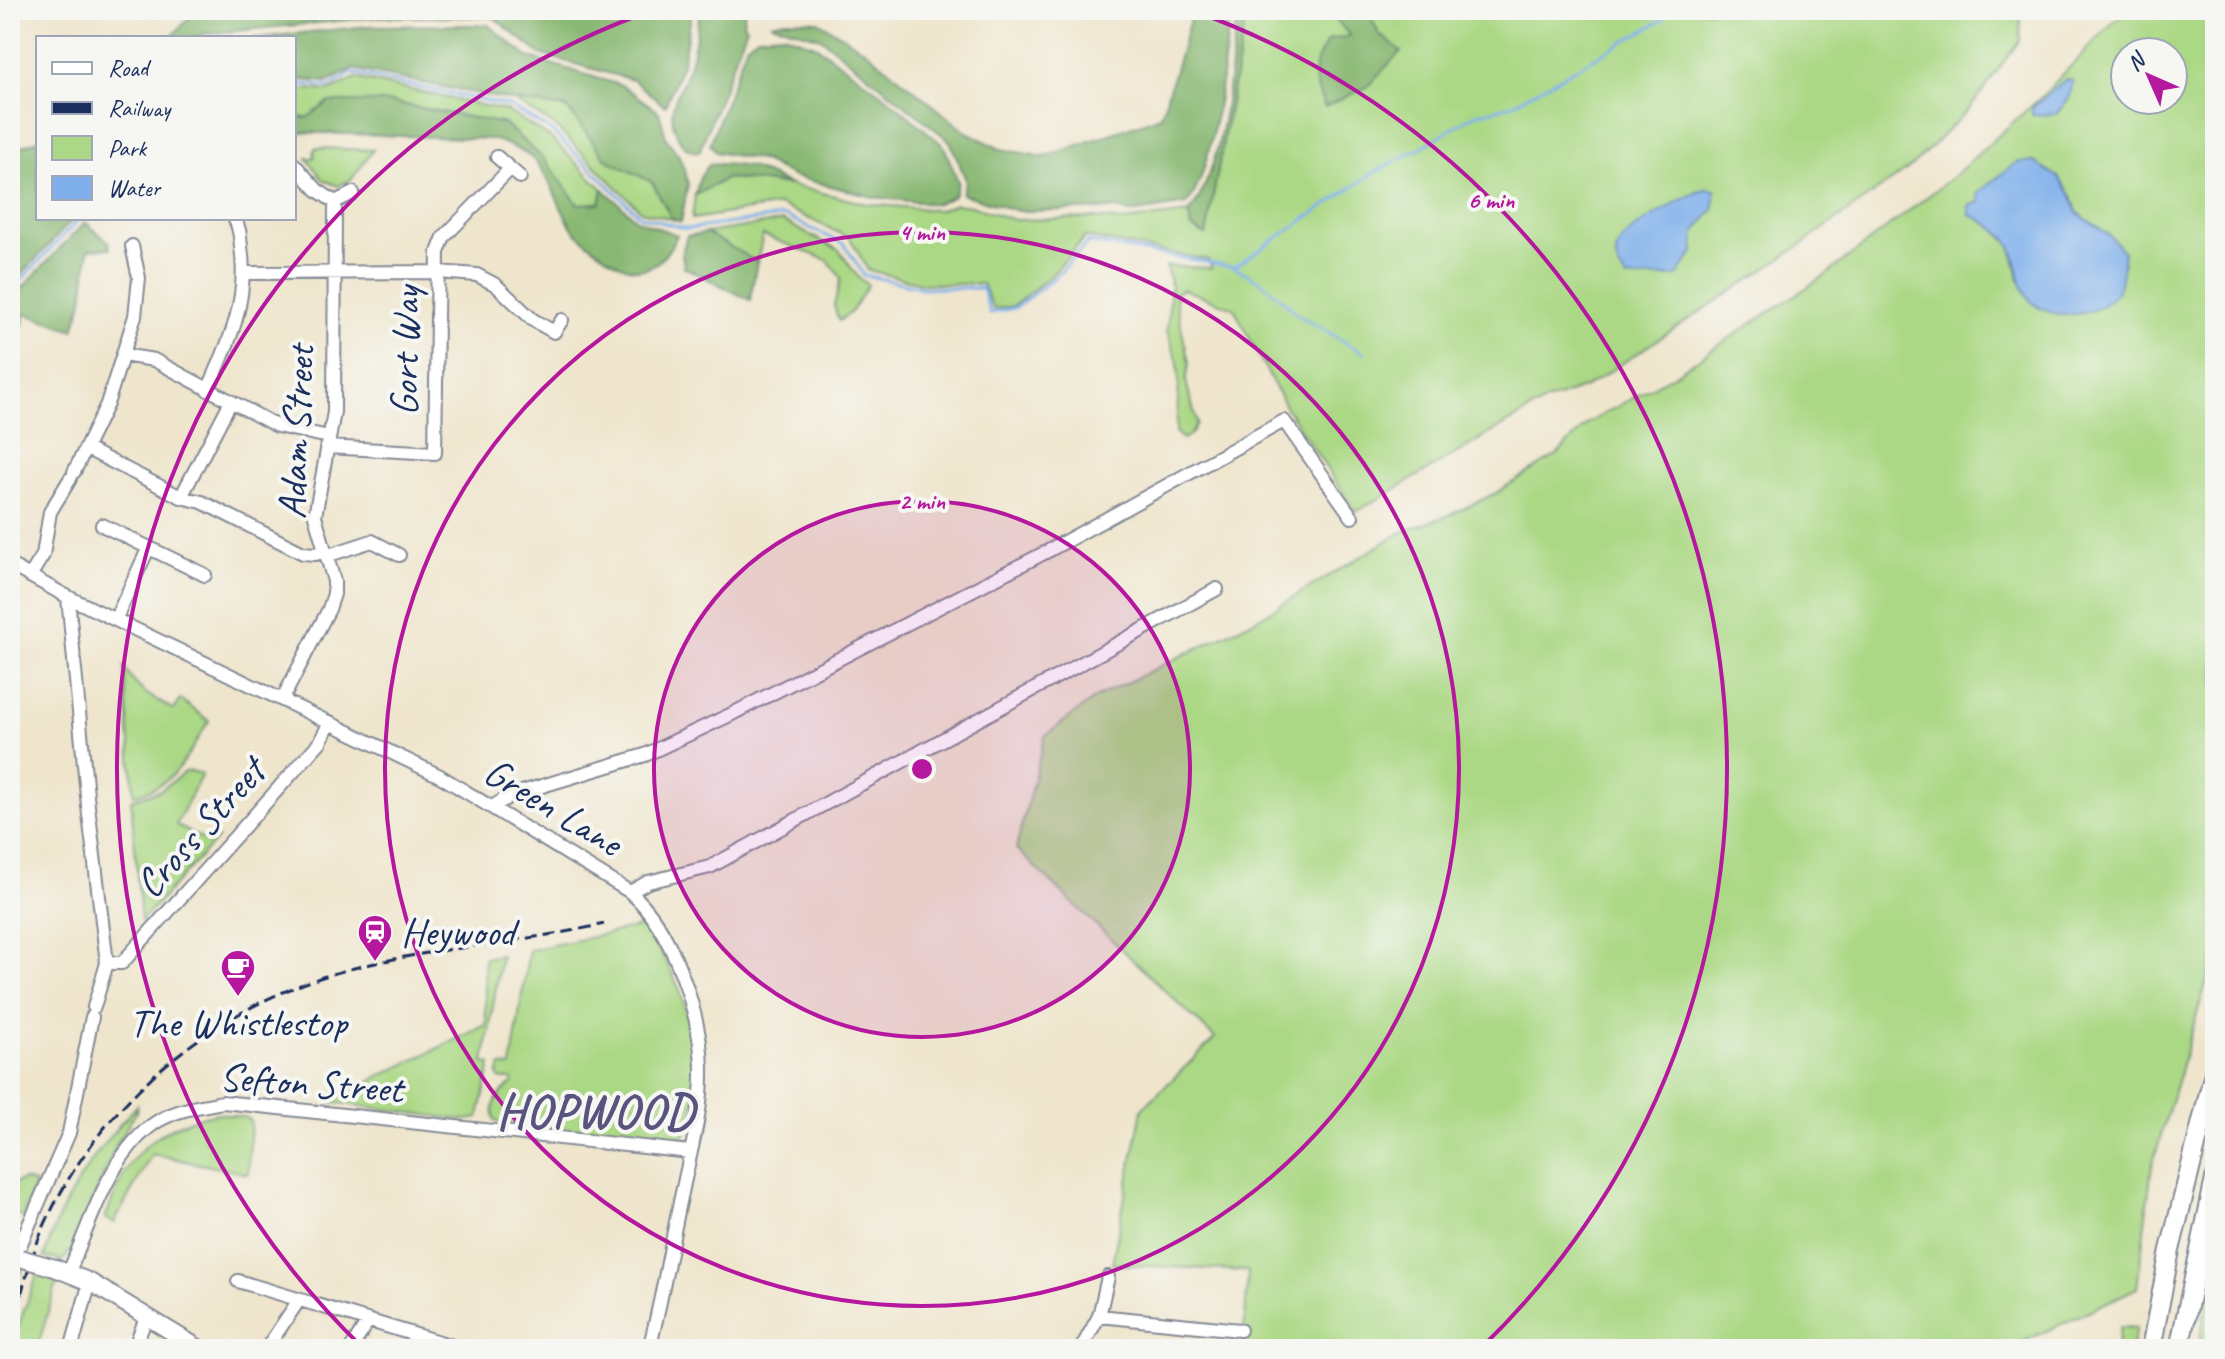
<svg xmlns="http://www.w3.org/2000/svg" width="2225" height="1359" font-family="Caveat,sans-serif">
  <rect width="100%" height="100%" fill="#f6f6f2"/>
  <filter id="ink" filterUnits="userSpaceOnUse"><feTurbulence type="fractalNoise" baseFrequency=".0125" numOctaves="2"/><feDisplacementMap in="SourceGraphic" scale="16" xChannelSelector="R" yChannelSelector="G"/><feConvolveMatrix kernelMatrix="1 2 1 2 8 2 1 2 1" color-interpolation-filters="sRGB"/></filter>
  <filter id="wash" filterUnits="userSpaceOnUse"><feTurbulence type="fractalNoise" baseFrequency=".006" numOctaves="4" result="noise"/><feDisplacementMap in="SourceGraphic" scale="32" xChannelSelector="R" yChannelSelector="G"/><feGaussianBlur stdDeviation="1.8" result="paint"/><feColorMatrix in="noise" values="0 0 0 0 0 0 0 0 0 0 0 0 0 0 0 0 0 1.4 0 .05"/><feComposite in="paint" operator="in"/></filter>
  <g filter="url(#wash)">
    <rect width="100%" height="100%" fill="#efe5cc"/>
    <path fill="#abd884" stroke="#638471" stroke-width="2" fill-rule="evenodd" d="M1247 10H2021L2020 40 1969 109 1913 165 1794 250 1586 387 1546 401 1356 512 1286 408 1234 308 1183 289 1176 293V303L1189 363 1186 382 1197 423 1191 434 1183 439 1176 433 1179 382 1178 362 1167 331 1171 286 1166 266 1212 268 1208 260 1085 237 1054 273 1013 306 993 309 982 284H924L868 270 850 238 780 205 692 219 695 195 727 178 790 185 867 204 939 210 956 204 971 206 1015 220 1094 218 1124 221 1189 213 1191 227 1206 235Z
      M2125 10H2215V953L2152 1166 2137 1288 2008 1349H1579L1548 1345 1547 1349H1243L1248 1271 1112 1264 1142 1109 1215 1038 1016 849 1045 736 1095 698 1257 619 1402 532 1452 514 1494 494 1558 454 1588 423 1675 374 1827 274 1954 176 2042 96ZM2125 52H2173V100H2125ZM2034 162 2058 177 2072 196 2077 212 2108 234 2047 311 2030 300 2018 277 2012 247 1988 222 1970 214 1969 206 1980 202Z
      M356 78 507 111 551 138 603 189 601 203 578 205 544 159 504 124 389 102H329L307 118 294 117V88L329 91Z
      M514 101 567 108 607 160 652 182 672 219 641 211 555 126Z
      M315 148 373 150 351 180 338 186 323 180 307 158H314Z
      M783 221 839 250 858 277 868 285 852 311 839 321 834 306 841 278 827 260 763 235 757 262 706 233Z
      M124 666C136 691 151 697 174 710L180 699 209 721C185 757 180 783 134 795Z
      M191 771 202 774 176 825 208 842 213 833 217 839 141 921 131 800 161 790 185 772Z
      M644 926C656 945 669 965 678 986 693 1024 706 1101 683 1137L671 1142 510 1127 495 1121C489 1101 501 1094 513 1082L512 1079H500L498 1075 501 1066 511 1067 529 950Z
      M501 955 484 1063 491 1064 479 1116 475 1119 463 1120 331 1102V1100L486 1025 484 958Z
      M137 1105 136 1112 117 1143 71 1251 62 1261 44 1257C61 1200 97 1148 137 1105Z
      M218 1113 247 1118 251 1122 248 1174 152 1154 114 1223 105 1218C113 1200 120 1176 132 1161 153 1133 185 1119 218 1113Z
      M23 1180 35 1183 22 1217 10 1212V1185Z
      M2215 1260V1349H2198Z
      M10 1263 24 1267 10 1302Z
      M38 1272 57 1282 37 1349H10Z
      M2120 1327 2136 1328 2131 1349H2117Z"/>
    <path fill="#88b872" stroke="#527468" stroke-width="2" d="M197 10H692L682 64 665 106 633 80 540 54 493 17H380L204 34 194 38H170Z
      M700 10H745L743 23 747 27 699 152C689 151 684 148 679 139 663 108 679 96 689 67 695 49 697 29 700 10Z
      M1193 10H1231C1224 56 1214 172 1187 204L1130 213 1118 209 1018 211 962 194 966 180 950 141 821 38 771 23 785 20 818 21 866 51 965 131 1000 149 1045 157 1161 116Z
      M1238 10H1247L1206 235 1191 227 1189 213C1226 166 1229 70 1238 10Z
      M1328 10H1368L1379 34 1401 51 1367 87 1325 107C1311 78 1310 66 1329 40L1350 36Z
      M488 25 528 57 623 86 659 112 666 138 679 156 685 172 688 184 681 222 672 219 652 182 607 160 567 108 514 101 353 69 327 82 294 79V38H254L369 26Z
      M783 34 815 45 886 97 944 146 958 182 954 196 936 204 873 197 792 176 762 160 716 152 710 144 747 44 758 36Z
      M329 102H389L504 124 544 159 578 204 600 203 603 189 637 220 677 235C656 279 632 278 596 249 589 243 579 237 573 229 559 209 553 183 538 164 530 153 504 142 490 139L294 132V117L307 118Z
      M38 140V218H74L10 287V253L15 248C7 216 11 190 20 159L10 154V151Z
      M722 164 750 167 790 185 727 178 695 195 700 177 709 165Z
      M85 222 109 242 110 248 89 249 83 300 74 330 26 314 10 361V301Z
      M706 233 757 262 750 300 684 267 682 253 687 236Z"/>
    <path fill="#80b0eb" stroke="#4e70a4" stroke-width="2" d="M2066 79 2073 81C2071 95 2066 104 2056 114L2032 115V108Z
      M2017 162H2034L2058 177 2072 196 2077 213 2108 234 2124 252C2122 263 2123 279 2118 289 2104 317 2052 323 2031 301 2018 287 2019 266 2012 249 2005 233 1985 221 1970 215L1969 206 1980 202 1978 193Z
      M1708 188 1716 191 1713 210 1695 232 1694 252 1677 276 1627 279C1600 249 1627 233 1652 217 1669 206 1688 195 1708 188Z"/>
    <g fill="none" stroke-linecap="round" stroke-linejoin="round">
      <path stroke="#80b0eb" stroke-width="3" d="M294 83 329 87 352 73 509 106 553 132 640 216 687 229 785 216 844 244 864 275 924 288H982L990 313 1015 308 1059 274 1088 242 1234 267 1375 172 1422 147 1474 115 1511 105 1664 19
        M1234 267 1263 283 1300 316 1364 353
        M10 292 80 218"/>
    </g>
  </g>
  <g filter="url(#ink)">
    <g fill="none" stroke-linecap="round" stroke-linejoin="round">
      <g stroke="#858a95" stroke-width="16">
        <path id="minor" d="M497 157 520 177
          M335 202 353 193
          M245 273 438 272 477 275 496 285 533 320 554 332 562 320
          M123 355 154 360 277 426 329 437
          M208 390C229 343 249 300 241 247 240 237 240 227 234 218
          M327 447 435 453 438 252 444 237 510 169
          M87 449 181 497 202 502 303 553 316 554 324 551
          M74 472 107 404 135 316 139 278 132 246
          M181 497 230 403
          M102 525 205 575
          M326 556 372 541 399 555
          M10 565 68 597 440 776 630 892C672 927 701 1015 702 1068 703 1107 691 1150 683 1188 671 1242 663 1296 649 1349
          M30 576 43 555 50 512 70 479
          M68 597 88 806 107 963 94 1007
          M116 618 149 547
          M282 700 329 609 334 594V581L315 516 334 412 335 202 317 190 294 164
          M492 807 512 795 645 755 732 714 1048 551 1284 421 1352 517
          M630 892 648 882 710 867 1217 589
          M107 963H122L320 742 330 722
          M15 1257 69 1133 92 1017
          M68 1274C90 1224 110 1151 158 1121 178 1109 201 1106 223 1102L690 1152
          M238 1281 462 1349
          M1099 1316 1240 1330
          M71 1349 90 1282
          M134 1349 147 1315
          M266 1349 299 1300
          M351 1349 368 1321
          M1081 1349 1099 1316 1108 1277"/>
      </g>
      <g stroke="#858a95" stroke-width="20">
        <path id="major" d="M55 1268 90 1282 200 1349"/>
      </g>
      <g stroke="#858a95" stroke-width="22">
        <path id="highway" d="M2151 1349 2170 1250 2215 1069
          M2179 1349 2215 1179"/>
      </g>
      <use href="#minor" stroke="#fff" stroke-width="12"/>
      <use href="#major" stroke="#fff" stroke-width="16"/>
      <use href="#highway" stroke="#fff" stroke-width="18"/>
      <path stroke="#1b2f5e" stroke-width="3" stroke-dasharray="12 6" stroke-linecap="butt" d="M10 1330C20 1300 28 1268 39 1238 94 1104 214 1003 354 968 436 947 522 943 604 924"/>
      <g stroke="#858a95" stroke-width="20" stroke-linecap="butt">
        <path id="major-bridge" d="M20 1258 55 1268"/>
      </g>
      <use href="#major-bridge" stroke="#fff" stroke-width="16"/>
    </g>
  </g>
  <circle cx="922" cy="769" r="268" fill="#b5179e" fill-opacity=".12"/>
  <g fill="none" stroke="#b5179e" stroke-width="4">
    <circle cx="922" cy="769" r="268"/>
    <circle cx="922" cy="769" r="537"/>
    <path d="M363 1348A805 805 0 0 1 653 10M1191 10A805 805 0 0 1 1481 1348"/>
  </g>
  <defs>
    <g id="station-pin" transform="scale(1.8)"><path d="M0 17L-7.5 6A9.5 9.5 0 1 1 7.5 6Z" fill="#b5179e" stroke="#f6f6f2"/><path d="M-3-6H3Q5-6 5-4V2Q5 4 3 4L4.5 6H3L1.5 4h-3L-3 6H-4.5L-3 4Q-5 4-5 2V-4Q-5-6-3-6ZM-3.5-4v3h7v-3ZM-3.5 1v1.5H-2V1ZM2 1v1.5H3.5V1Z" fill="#fff"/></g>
    <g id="cafe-pin" transform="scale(1.8)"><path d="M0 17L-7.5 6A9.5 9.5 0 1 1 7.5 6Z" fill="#b5179e" stroke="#f6f6f2"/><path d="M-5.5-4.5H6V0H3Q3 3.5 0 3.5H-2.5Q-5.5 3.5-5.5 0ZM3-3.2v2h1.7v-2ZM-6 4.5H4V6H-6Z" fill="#fff"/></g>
  </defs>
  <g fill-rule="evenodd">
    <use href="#station-pin" x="375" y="932"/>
    <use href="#cafe-pin" x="238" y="967"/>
  </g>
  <g text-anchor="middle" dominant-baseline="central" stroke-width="8" stroke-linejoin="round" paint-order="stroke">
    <g font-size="40" fill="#1b2f5e" stroke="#f6f6f2">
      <text transform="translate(405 351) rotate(-89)">Gort Way</text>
      <text transform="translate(296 432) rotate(-87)">Adam Street</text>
      <text transform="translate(553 807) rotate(31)">Green Lane</text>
      <text transform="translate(200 828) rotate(-48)">Cross Street</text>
      <text transform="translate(311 1083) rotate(4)">Sefton Street</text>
    </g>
    <g font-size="40" fill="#1b2f5e" stroke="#f6f6f2" text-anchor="start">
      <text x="401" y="932">Heywood</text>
      <text x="238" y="1023" text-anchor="middle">The Whistlestop</text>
    </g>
    <g font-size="48" font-weight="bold" letter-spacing="2" fill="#58547f" stroke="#f6f6f2">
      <text x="596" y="1111">HOPWOOD</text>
    </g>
  </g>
  <circle cx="922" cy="769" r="12" fill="#b5179e" stroke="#f6f6f2" stroke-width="4"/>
  <g font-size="24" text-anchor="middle" font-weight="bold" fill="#b5179e" stroke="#f6f6f2" stroke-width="8" stroke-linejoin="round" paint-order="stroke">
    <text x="1491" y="208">6 min</text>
    <text x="922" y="240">4 min</text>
    <text x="922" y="509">2 min</text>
  </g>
  <rect width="2225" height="1359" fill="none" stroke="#f6f6f2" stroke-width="40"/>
  <rect x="36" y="36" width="260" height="184" fill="#f6f6f2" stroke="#9ea6b7" stroke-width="2"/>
  <rect x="52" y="62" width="40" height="12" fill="#ffffff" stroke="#9ea6b7" stroke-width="2"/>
  <text x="108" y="76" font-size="24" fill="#1b2f5e">Road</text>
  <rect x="52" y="102" width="40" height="12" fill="#1b2f5e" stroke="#9ea6b7" stroke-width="2"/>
  <text x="108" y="116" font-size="24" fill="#1b2f5e">Railway</text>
  <rect x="52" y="136" width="40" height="24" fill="#abd884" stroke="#9ea6b7" stroke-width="2"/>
  <text x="108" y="156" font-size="24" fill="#1b2f5e">Park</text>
  <rect x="52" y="176" width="40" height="24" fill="#80b0eb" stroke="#9ea6b7" stroke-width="2"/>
  <text x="108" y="196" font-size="24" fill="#1b2f5e">Water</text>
  <g transform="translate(2149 76) rotate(315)"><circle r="38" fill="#f6f6f2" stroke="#9ea6b7" stroke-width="2"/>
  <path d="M0-6L14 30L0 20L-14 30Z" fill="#b5179e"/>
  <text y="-12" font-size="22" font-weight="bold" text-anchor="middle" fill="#1b2f5e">N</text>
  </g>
</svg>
